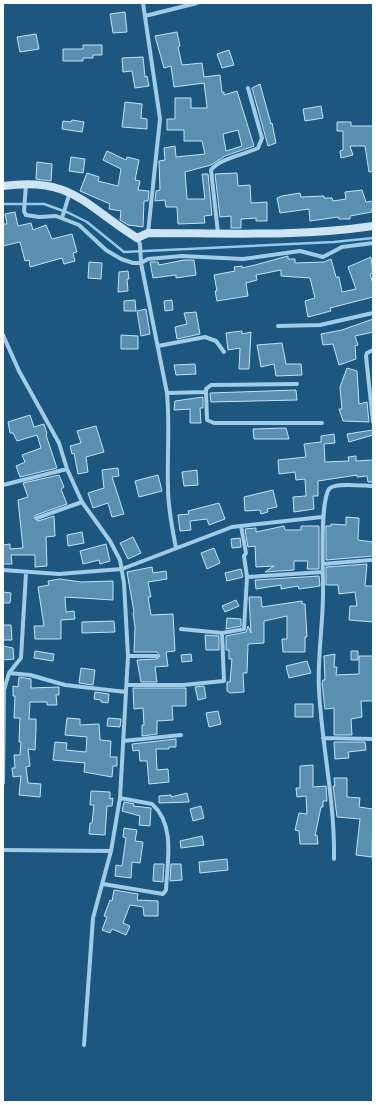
<svg xmlns="http://www.w3.org/2000/svg" width="376" height="1105" font-family="Ubuntu,sans-serif">
  <rect width="100%" height="100%" fill="#1d567e"/>
  <g fill="none" stroke-linecap="round" stroke-linejoin="round">
    <path stroke="#93c9ea" stroke-width="2.5" d="M3 204H44L69 213 87 222 124 252 334 242 373 238"/>
  </g>
  <path fill="#5b8fb1" stroke="#c4e2f6" fill-rule="evenodd" d="M125 12 127 32 113 33 110 14Z
    M177 32 180 46 178 47 182 65 202 63 204 77 220 75 222 92H224V95L237 91 254 146 225 156 211 165 185 172 187 199H205L202 174H208L212 215 204 216 205 223 178 224 177 207H166L165 200 155 201 156 191 160 190 159 161 165 160 164 148 175 146 176 157 205 154 202 141H184V130H167V119H175V98H191V108H207V106L204 83 174 87 171 66 164 68 155 36ZM238 130 242 146 226 151 223 134Z
    M36 34 39 49 20 52 17 37Z
    M83 45H102V55H93V58H83V61H63V49H83Z
    M229 50 234 65 222 68 217 54Z
    M143 57 145 77 147 76 149 86 135 88 132 71 123 72 122 58Z
    M260 84 271 124 272 123 276 143 268 146 252 88Z
    M125 102 142 104 141 118 147 119V129L122 127Z
    M321 106 323 118 305 121 303 109Z
    M72 120 84 122 82 132 62 129 63 121 71 122Z
    M337 122H351V126H373V171L369 172 365 146H350L353 155 341 158 340 151 343 150V131H337Z
    M107 151 126 160 127 157 139 160 135 180 140 181 138 190 149 191 148 201H144L143 227 128 225 120 220 121 211 109 209 110 204 80 191 87 173 99 177 98 181 118 186 121 169 103 160Z
    M71 157 85 159 83 173 69 171Z
    M37 162 52 164 51 181 36 179Z
    M237 173 238 186 250 185 251 203 267 202V221H256V218L241 219V228H231V216L220 217 215 174Z
    M362 190 366 202 373 201 372 212 350 216V219H339L338 217 310 221 309 209 280 213 277 198 282 196 300 193 301 197 324 196V198H332L333 201 346 199 345 192Z
    M15 212 18 226 31 223 33 230 46 225 52 239 72 234 77 252 73 253 75 261 64 264 62 258 30 267 29 260 25 261 20 242 3 246V224H7L5 214Z
    M288 256V259H295V263L324 262 331 259 336 277H339L342 292 356 289 348 267 371 257 373 273 370 274 373 284V297L330 308 331 311 308 317 305 301 315 298 310 278 281 276V270L256 275 257 280 246 283 248 296 217 301 215 291H217L214 275 235 271 234 267 242 266V268L255 265Z
    M184 260H194L196 275 176 278V275L153 278 150 262H158L159 265Z
    M89 262 102 263 101 279 88 278Z
    M128 271 129 279H127L128 291 118 292 119 272Z
    M135 300 136 311H124V301Z
    M172 300 173 310 165 311 164 301Z
    M146 309 150 334 141 336 137 311Z
    M196 312 200 334 177 339 175 327 187 324 184 313Z
    M373 319V332L355 336 358 345 355 346 356 359 339 365 333 344 323 345 321 334 342 330Z
    M242 331V334L251 332 249 369H239L240 348 228 350 226 333Z
    M121 335 138 336V349H121Z
    M282 343 286 364H301L302 375 276 376 274 364 261 367 257 345Z
    M195 364 196 374 176 375 174 365Z
    M347 368 357 371 359 404 367 402 369 422 343 421 339 409H342L340 387Z
    M296 390 297 400 211 402 210 393Z
    M203 397V408H200L201 423H190V409L174 410 175 401Z
    M30 415 34 427 44 424 47 434 46 435 57 468 20 477 16 466 25 462 22 455 41 448 37 435 17 441 13 433H10L8 422Z
    M96 426 104 452 86 457 88 472 78 474 74 453 72 454 70 446 81 443 77 431Z
    M286 428 289 439H254L253 429Z
    M373 430V435L349 442 347 434Z
    M334 434 335 443 324 444 325 462 349 461 348 457 356 456V461L373 460V482H368L367 476 357 477V475L318 481V496H313L314 509 294 512 293 497 306 496 305 479 296 480 295 472 279 474 278 460 306 457 304 444 321 442V436Z
    M118 468 119 476 112 477 124 514 112 517 108 503 93 508 88 493 104 488 102 470Z
    M197 470 198 485 184 486 182 472Z
    M59 475 64 487 61 489 67 504 36 515 34 518 38 521 54 516 55 536 46 537 47 566 35 567V555H11L12 564H3V545L10 544V549L23 548 18 500 28 497 23 483Z
    M158 475 162 491 139 497 135 481Z
    M273 490 277 507 267 509 268 512 261 514 260 510 245 511 244 497Z
    M219 503 225 519 209 525 207 519 190 521 191 530 180 531 178 515 189 514 188 511Z
    M346 517 359 518 358 540 373 542V556L326 560V526H331V524L346 525Z
    M284 526 285 530H301V526H319V569H307L308 561H294V570L265 572 274 566 256 567 255 546 248 547 245 529 256 528V532Z
    M82 532 84 543 68 546 67 535Z
    M133 537 141 553 128 559 120 543Z
    M240 538 241 547 232 548 231 539Z
    M106 544 110 561 100 564 99 560 83 564 80 551Z
    M214 548 220 563 207 569 201 553Z
    M367 564 365 586H373V622L349 620 350 606H357L355 592 339 594 338 585H326V567Z
    M152 567 153 573 166 571 167 579 148 582 151 597H148L151 615 173 614 175 651 166 652 168 666 155 667 157 682H141L137 660 157 659 160 656 157 652H134L135 627 133 613 134 612 127 572Z
    M241 569 243 577 227 581 225 573Z
    M319 576 320 586 299 589 298 586 281 589V585L256 589 255 580Z
    M60 579 81 582 113 581V600L65 597 66 612 74 611 75 619 61 620V639H35L34 626H44L38 587 49 585 48 581Z
    M3 592 11 593 10 603H3Z
    M249 597H261L262 607 302 601V604H305L307 637H305V652H283L282 639H287V616L264 621V643L248 644 247 673H243L244 692 230 693 227 691V682H230L232 659H229V650H226V636L246 632 248 626 251 633Z
    M236 600 239 606 225 612 222 606Z
    M227 618 241 619V626L226 629Z
    M114 621 115 632 82 633V622Z
    M3 625H11L12 640H3Z
    M205 635 219 636V650H206Z
    M3 646 13 648 14 659 3 660Z
    M35 651 54 654 53 661 34 658Z
    M351 651H358V660H351Z
    M191 654 192 661 182 662 181 655Z
    M335 654 334 667H337L336 675 359 674V656H373V701H361L362 717 351 719 352 735H334V708L325 709 322 684 323 680H325L324 656Z
    M307 661 311 673 289 678 286 666Z
    M81 668 95 670 93 685 79 683Z
    M19 677 31 679V688L59 687V695H56L57 705H47V702H30L29 719H36V730L35 750 28 749 30 766 26 767 28 783 41 784 40 797 19 795 21 776 13 777 12 768H15L14 755H20L21 742H19L20 718H14L15 696H13V686L18 687Z
    M204 686 206 698 198 700 195 687Z
    M133 688H186V706H172L173 720 157 721V734L142 736V725H144L143 708 134 709Z
    M95 692 109 694 108 703 101 702V700L94 699Z
    M295 704H313V717H295Z
    M218 711 221 724 209 727 206 713Z
    M67 718 80 719V725L99 724 100 740 111 741 110 757H117V766H113L112 777 84 772 85 763 53 760 55 742 67 743 66 750 86 752 87 737 65 735Z
    M108 718 121 719 120 727 107 726Z
    M176 739V747H169V749H156L157 770 168 769 169 782 149 784 147 761H140L139 750 133 751 132 744Z
    M334 742H365L366 750 348 752 349 758 335 759Z
    M313 765V787L326 786 327 801H323V807H321L315 836 317 835 318 844H300L299 831 295 830 299 813 307 814 306 796 297 797 296 788H300V766Z
    M334 778H347V797L360 798 359 807 373 809 372 857 356 855 360 819 337 817 333 786H335Z
    M91 791 110 792V799L113 798 112 806H107L105 835 89 834 90 823H92L94 805H90Z
    M187 793 189 802 159 803V796L171 795V797Z
    M124 802 134 804 133 806 151 808 150 826 139 825 140 816 122 811Z
    M201 806 204 818 193 821 190 809Z
    M124 828 137 830 135 841 143 842 140 863 132 862 131 878 115 876 116 865 122 866 126 838 123 837Z
    M202 836 204 845 181 848 180 841Z
    M227 859 228 870 200 873 199 862Z
    M154 864H164L163 882 153 881Z
    M171 864H181L182 880 170 881Z
    M114 890 138 894 137 900 158 901V916H144L143 907 130 905 123 923 130 926 126 935 112 929 110 933 102 930 107 917 104 916 110 900 112 901Z"/>
  <g fill="none" stroke-linecap="round" stroke-linejoin="round">
    <path stroke="#a0cce8" stroke-width="4" d="M143 3 160 119 148 233
      M145 16 197 3
      M26 184 24 211 26 215 39 217 56 216 79 225 106 250 121 259 133 263H141L140 244 137 238
      M62 218 70 192
      M218 233 211 170C220 158 244 155 258 148L262 138 248 88
      M278 326 320 325 373 313
      M3 335 19 371 59 443 67 469 82 502 110 541 120 560 124 583 128 656 120 798 111 851 93 918 84 1045
      M158 346 205 337 216 341 224 352
      M297 384 211 385 206 389V392L207 420 214 423H322
      M206 392 167 393 141 263 148 259 182 256 243 259 300 251 323 257 342 247 373 243
      M167 393C170 424 167 456 168 488 168 508 172 528 176 548
      M373 422 366 356 367 353 373 350
      M3 485 67 469
      M37 518 82 502
      M241 526 246 553 244 556 247 577
      M323 564 371 560
      M3 570 59 574 122 569 232 527 322 517
      M181 629 222 633 244 629 247 577 322 572
      M128 656H157
      M9 673 30 675 65 685 126 692
      M127 685H183L224 681 222 633
      M323 738 373 739
      M123 741 181 735
      M3 783 4 690 9 673 21 658 26 573
      M3 850 111 851
      M334 859C335 802 322 747 319 690 317 655 324 620 323 585 323 566 320 502 329 489 334 482 364 486 373 486
      M103 884 163 894 166 890C167 863 176 825 152 804L120 798"/>
    <path stroke="#cbe4f6" stroke-width="8" d="M3 186C72 176 85 206 137 238L148 233C223 233 299 237 373 226"/>
  </g>
  <rect width="376" height="1105" fill="none" stroke="#ffffff" stroke-width="8"/>
</svg>
